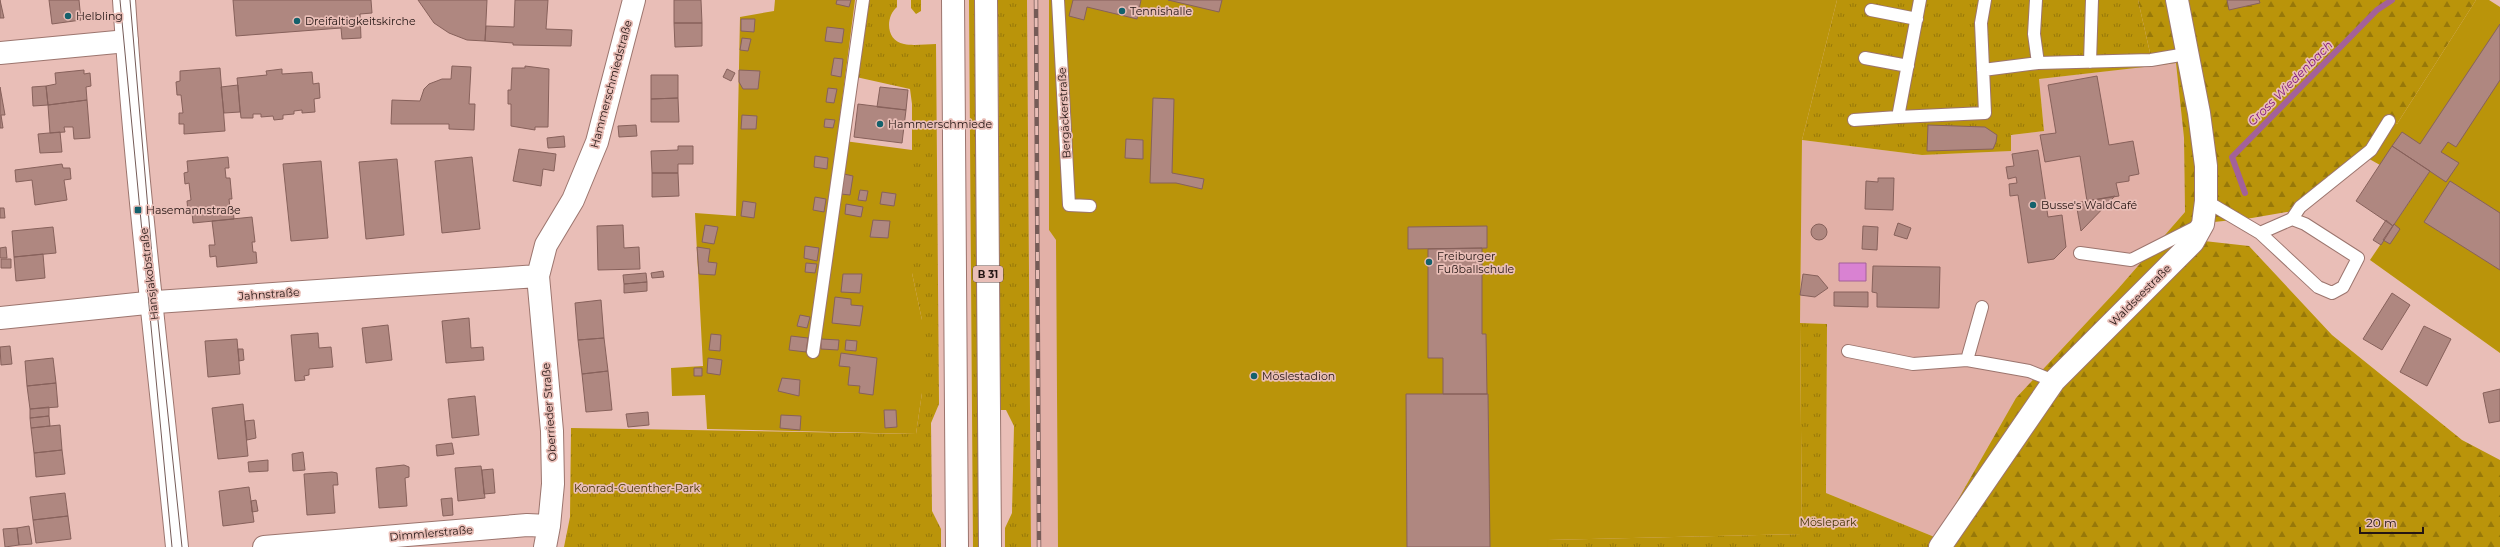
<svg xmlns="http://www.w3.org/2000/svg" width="2500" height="547" font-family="Montserrat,sans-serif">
  <defs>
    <pattern id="grass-tufts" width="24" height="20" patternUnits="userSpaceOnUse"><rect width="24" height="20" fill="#ba940a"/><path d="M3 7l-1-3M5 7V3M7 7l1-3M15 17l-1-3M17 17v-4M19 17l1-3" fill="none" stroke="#977809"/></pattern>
    <pattern id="forest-firs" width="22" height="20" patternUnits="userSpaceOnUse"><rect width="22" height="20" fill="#ba940a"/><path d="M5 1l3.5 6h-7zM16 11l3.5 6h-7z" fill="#977809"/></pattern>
  </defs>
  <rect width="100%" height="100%" fill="#e9beb7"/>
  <path fill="#e2b0a7" d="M1027 0H1049V230L1056 240 1058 547H1031Z
    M2176 63 2184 138 2185 212 2117 290 1937 538 1826 493 1827 324 1800 323 1802 140 1922 155 2011 151V135L2044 131 2039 79Z"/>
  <path fill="url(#grass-tufts)" d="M869 0H897V7C885 17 886 41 904 44 913 46 926 44 936 44L939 404 931 423 932 511 941 529V547H564L570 517 571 428 916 434 922 393V320L912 273V104L910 89 856 77Z
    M911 0H921V11L916 14 911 8Z
    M969 0H976L979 547H973Z
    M998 0H1027L1031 547H1005V528L1012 513 1014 426 1006 410H1000Z
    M1837 0H2138L2153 66 2039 79 2044 131 2011 135V151L1922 155 1802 140Z
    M1800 323 1827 324 1826 493 1937 538 1931 547H1547V540L1802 534Z"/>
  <path fill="url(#forest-firs)" d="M2138 0H2476L2397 124 2387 117 2364 156 2299 210 2252 218 2214 222 2204 241 2249 246 2332 335 2462 440 2500 460V547H1931L2016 398 2117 290 2185 212 2184 138 2176 63 2153 66Z"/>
  <path fill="#ba940a" d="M775 0H855L837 140 912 150V273L922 320V393L916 434 707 429 705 395 672 396 671 368 703 366 695 213 736 216 740 17 774 11Z
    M1049 0H1837L1802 140 1800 323 1802 534 1548 540 1547 547H1058L1056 240 1049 230Z
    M2476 0H2489L2500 7V353L2370 260 2430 171 2380 165 2364 156 2387 117 2397 124Z"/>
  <path fill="#d982d2" stroke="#a36199" d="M1839 263H1866V281H1839Z"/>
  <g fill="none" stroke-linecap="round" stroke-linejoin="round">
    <path stroke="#a36199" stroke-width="6" d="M2245 193 2232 157 2377 10 2392 0"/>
  </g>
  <path fill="#af8780" stroke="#87615b" d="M0 0 4 18H0Z
    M49 0H79L81 20 52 24Z
    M233 0H371L372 13 360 14 361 38 342 39 341 28 236 36Z
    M418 0H487L485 41 467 40 449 33 434 23Z
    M515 0H548L546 29 572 30 571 46 513 45V43L485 41 486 26 514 27Z
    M674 0H701L702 23H674Z
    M837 0H851L849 7 836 4Z
    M1073 0H1141L1137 19 1087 7 1084 20 1069 16Z
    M1168 0H1222L1219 12Z
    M2227 0H2259L2260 3 2229 10Z
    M741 19H755L754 32 741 31Z
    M674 23H702V46L675 47Z
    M2500 24V80L2456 147 2448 142 2441 152 2459 163 2446 182 2392 146 2402 132 2420 144Z
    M827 27 844 29 842 43 825 41Z
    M742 38 751 39 748 51 740 50Z
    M834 58 843 59 841 77 831 75Z
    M452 66 471 67 469 104H475L474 130 449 129V124H391L392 100 420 101 424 89 429 84 442 79H451Z
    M525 66 549 69 548 127H535V130L511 126V104H508V90H511L512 68H525Z
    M220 68 225 131 184 134V124H179V113H183L181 95H177L176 82 180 81V71Z
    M282 69V74L312 72 313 84 319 83 320 98 314 99 315 112 302 113V110L294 111V114L283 115V119L274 120 273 116 261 117V114H253V118H241L237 78 267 75 266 71Z
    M727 69 735 73 731 81 723 77Z
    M84 70V74L90 73 91 86 86 87 87 100 48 105 46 86 56 84 55 73Z
    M739 70 760 71 758 89H743L739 82Z
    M651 75H678V98L651 99Z
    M2097 76 2109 145 2133 141 2139 174 2129 176V181L2116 183 2119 196 2087 201 2080 156 2045 162 2040 135 2056 133 2048 85Z
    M238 85 240 112 224 113 221 87Z
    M46 86 48 105 33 106 32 87Z
    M0 87 5 115H1L3 128H0Z
    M880 87 908 90 906 110 877 107Z
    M828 88 837 89 834 103 826 102Z
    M678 98 679 122H651V99Z
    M1153 98 1174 99 1172 173 1204 179 1202 189 1176 183H1150Z
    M87 100 90 138 74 139 73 127H64L65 132 50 133 48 105Z
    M858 104 906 110 902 143 854 137Z
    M742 115 757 116 756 129H741Z
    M825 119 835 120 833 128 824 127Z
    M636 125 637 136 619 137 618 126Z
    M1928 125 1985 127 1997 135 1996 142 1993 149 1927 151Z
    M60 132 62 152 40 153 38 134Z
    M564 136 565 147 548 148 547 138Z
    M1126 139 1143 140V159L1125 158Z
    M678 146H693V164H678V173H652L651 151 678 150Z
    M2392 146 2430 171 2393 226 2356 201Z
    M519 149 556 154 554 171 543 169 541 186 513 181Z
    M2038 150 2048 217 2062 215 2066 247 2054 259 2028 263 2018 195 2010 196 2009 184 2017 183 2016 177 2008 179 2006 167 2014 166 2012 154Z
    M815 156 828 158 827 169 814 167Z
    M228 157 229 168H225L226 178H230L232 199H229L230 208H233L234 219 193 223 192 212H188L187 201 191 200 189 183 185 184 184 173 188 172 187 161Z
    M472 157 480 229 442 233 435 161Z
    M397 159 404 235 366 239 359 162Z
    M321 161 328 238 291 241 283 164Z
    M62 164 63 168H70L71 179 64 180 67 200 35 205 32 180 16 182 15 170Z
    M652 173H678L679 196 652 197Z
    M844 174 853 176 850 195 841 194Z
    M1878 178H1894L1893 210 1865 209 1866 181 1878 182Z
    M2450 181 2500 213V270L2424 222Z
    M860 190 868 191 866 201 858 200Z
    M882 192 896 194 894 206 880 204Z
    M2115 196 2081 231 2076 203Z
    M815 197 826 199 824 212 813 210Z
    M743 201 756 203 754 218 741 216Z
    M846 204 863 207 861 217 845 214Z
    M0 208H4L5 218H0Z
    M252 217 255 242H252L253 252H256L257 263 217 267 216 256 210 257 209 245H215L212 221Z
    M873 220 890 221 888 238 870 237Z
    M2386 220 2393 226 2381 245 2373 240Z
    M1898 223 1911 228 1907 239 1894 235Z
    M2394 224 2400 229 2390 244 2383 240Z
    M1811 232a8 8 0 1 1 16 0a8 8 0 1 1-16 0Z
    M623 225 624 248 639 247 640 269 598 270 597 226Z
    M705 225 718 227 714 244 702 242Z
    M1487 226V248L1408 249V227Z
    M1863 226 1878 227 1877 250 1862 249Z
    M53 227 56 253 14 257 12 231Z
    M805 246 819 248 817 261 804 258Z
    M6 247 7 258H0V248Z
    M697 247 710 249 708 262 717 263 715 275 699 274Z
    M1482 248V334H1486L1487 394H1443V358H1428V249Z
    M43 254 45 278 16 281 14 257Z
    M1 259H11V268H1Z
    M806 263 817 264 815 273 805 272Z
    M1873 266 1940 267 1939 308 1877 307V293L1872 292Z
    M663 271 664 277 652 278 651 273Z
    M646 273 647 282 624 284 623 275Z
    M843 274H862L860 293 841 292Z
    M1803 274 1818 276 1828 288 1815 297 1800 295Z
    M647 282V291L624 293V284Z
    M1834 292H1868V307L1834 306Z
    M2392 293 2410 305 2382 350 2363 339Z
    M835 297 851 299V305L863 306 860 326 832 323Z
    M601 300 604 338 578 340 575 303Z
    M800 315 810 317 807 328 797 326Z
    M469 318 471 348 483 347 484 360 446 363 442 321Z
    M388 325 392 360 366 363 362 328Z
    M2424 326 2451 339 2427 386 2400 372Z
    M318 333 319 348 331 347 333 367 309 369V375L304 376 305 380 295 381 291 335Z
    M711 334 721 335 720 351 709 350Z
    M791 336 808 338 806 352 789 350Z
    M604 338 608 371 582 374 578 340Z
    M237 339 240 374 208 377 205 341Z
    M821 339 839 340 838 350 821 349Z
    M846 340 857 341 856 351 845 350Z
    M10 346 12 364 1 365 0 347Z
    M238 349H243L244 360 239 361Z
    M841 353 877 358 873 395 859 393 860 386 848 385 850 367 839 366Z
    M53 358 56 383 27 386 25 361Z
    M708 358 722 360 720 375 707 373Z
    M694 368H702V376H694Z
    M608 371 612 410 586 412 582 374Z
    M782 378 800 380 799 396 778 391Z
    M56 383 58 407 30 409 27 386Z
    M2500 389V421L2489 423 2483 393Z
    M1406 394H1488L1490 547H1407Z
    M475 396 479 435 452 438 448 399Z
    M243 404 248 456 218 459 212 408Z
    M49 407V416L30 418V409Z
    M884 410H896L897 427 885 428Z
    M648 412 649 425 628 427 626 414Z
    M781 415 801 416 800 430 780 428Z
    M49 416 50 426 31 428 30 418Z
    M254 420 256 438 247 440 245 421Z
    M60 425 62 450 34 453 31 428Z
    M452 443 454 454 437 456 436 445Z
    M62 450 65 474 36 477 34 453Z
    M303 452 305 470 293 471 292 454Z
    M268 460V471L249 472 248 462Z
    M404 465 409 467V477L405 478 407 506 379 508 376 468Z
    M481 466 485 498 458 501 455 468Z
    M493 469 495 493 484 494 482 470Z
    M332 472 337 473 338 485H333L335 513 307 515 304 474Z
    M249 487 254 522 223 526 219 491Z
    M65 493 68 516 33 520 30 497Z
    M452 498 453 515 443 516 441 499Z
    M256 500 258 511 252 512 251 501Z
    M68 516 71 539 36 543 33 520Z
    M29 526 32 544 19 545 17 528Z
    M17 528 19 545 5 547 3 529Z"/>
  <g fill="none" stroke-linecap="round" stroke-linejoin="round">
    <g stroke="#9c756e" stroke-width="14">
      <path id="service" d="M1058 0 1069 205 1090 206
        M1920 0 1898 117 1985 113 1981 23 1985 0
        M2036 0 2034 34 2038 63
        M1871 10 1917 19
        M1865 58 1908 66
        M2090 62 2092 0
        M1983 70 2038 63 2151 60 2186 54
        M1854 120 1898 117
        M2206 201 2260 233 2292 219 2305 224 2358 258 2343 287 2332 293 2318 287 2260 233
        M2292 219 2300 207 2371 150 2389 121
        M2080 253 2131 260 2200 225
        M1848 351 1913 364 1967 360 2029 371 2054 381
        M813 352 863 0
        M1967 360 1982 307"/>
    </g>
    <g stroke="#9c756e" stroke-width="24">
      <path id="minor" d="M0 53 127 41
        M0 318 156 302 538 276
        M264 547 527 525 549 526
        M545 547 549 526 553 484 552 431 538 276 546 245 573 200 597 142 634 0
        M1940 547 2054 381 2193 242 2203 224 2206 201V166L2199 113 2177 0"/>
    </g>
    <g stroke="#9c756e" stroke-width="24">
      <path id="tertiary" d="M124 0C136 183 159 365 177 547"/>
    </g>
    <g stroke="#9c756e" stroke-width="24">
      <path id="trunk" d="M953 0 957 547
        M986 0 990 547"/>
    </g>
    <use href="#service" stroke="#fff" stroke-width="12"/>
    <use href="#minor" stroke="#fff" stroke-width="22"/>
    <use href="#tertiary" stroke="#fff" stroke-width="22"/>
    <use href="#trunk" stroke="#fff" stroke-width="22"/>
    <path stroke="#755b57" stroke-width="1" d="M120 0 172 547
      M130 0 156 302 182 547"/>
    <g stroke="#755b57" stroke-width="4.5">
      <path id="rail" d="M1036 0 1039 547"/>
    </g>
    <use href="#rail" stroke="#e9beb7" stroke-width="3" stroke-dasharray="9" stroke-linecap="butt"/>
  </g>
  <g fill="#14616c" stroke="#e9beb7" stroke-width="1.5">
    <circle cx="1122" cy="11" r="4"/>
    <circle cx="68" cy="16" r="4"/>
    <circle cx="297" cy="21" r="4"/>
    <circle cx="880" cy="124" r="4"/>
    <circle cx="2033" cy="205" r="4"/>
    <rect x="134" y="206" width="8" height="8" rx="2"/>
    <circle cx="1429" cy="262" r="4"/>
    <circle cx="1254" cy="376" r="4"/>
  </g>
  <g text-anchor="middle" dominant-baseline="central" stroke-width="3.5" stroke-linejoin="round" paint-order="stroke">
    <rect fill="#e9beb7" stroke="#5f4844" stroke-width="1" x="973" y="266" width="30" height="16" rx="3"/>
    <g font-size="10" font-weight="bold" fill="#241513">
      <text x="988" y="274">B 31</text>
    </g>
    <g font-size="11" fill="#241513" stroke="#e9beb7" text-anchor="start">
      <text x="1130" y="11">Tennishalle</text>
      <text x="76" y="16">Helbling</text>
      <text x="305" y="21">Dreifaltigkeitskirche</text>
      <text x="888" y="124">Hammerschmiede</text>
      <text x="2041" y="205">Busse's WaldCafé</text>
      <text x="146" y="210">Hasemannstraße</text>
      <text x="1437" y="256">Freiburger<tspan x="1437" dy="13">Fußballschule</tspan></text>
      <text x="1262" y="376">Möslestadion</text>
    </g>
    <g font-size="11" fill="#241513" stroke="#e9beb7">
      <text transform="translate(611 84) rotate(-75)">Hammerschmiedstraße</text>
      <text transform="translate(1064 113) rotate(-93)">Bergäckerstraße</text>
      <text transform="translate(149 274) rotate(-97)">Hansjakobstraße</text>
      <text transform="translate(269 294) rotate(-4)">Jahnstraße</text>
      <text transform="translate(2140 295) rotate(-45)">Waldseestraße</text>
      <text transform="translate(549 412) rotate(-94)">Oberrieder Straße</text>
      <text transform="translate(431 533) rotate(-5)">Dimmlerstraße</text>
    </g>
    <g font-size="11" fill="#453500" stroke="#e9beb7">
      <text x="637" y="488">Konrad-Guenther-Park</text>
      <text x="1828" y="522">Möslepark</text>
    </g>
    <g font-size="12" font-style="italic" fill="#83187e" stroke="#e9beb7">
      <text transform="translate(2290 83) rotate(-45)">Gross Wiedenbach</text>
    </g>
  </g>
  <path d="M2360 527v6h63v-6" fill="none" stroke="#241513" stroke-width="2"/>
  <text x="2366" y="527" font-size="12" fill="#241513" stroke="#e9beb7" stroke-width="3" paint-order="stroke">20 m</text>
</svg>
